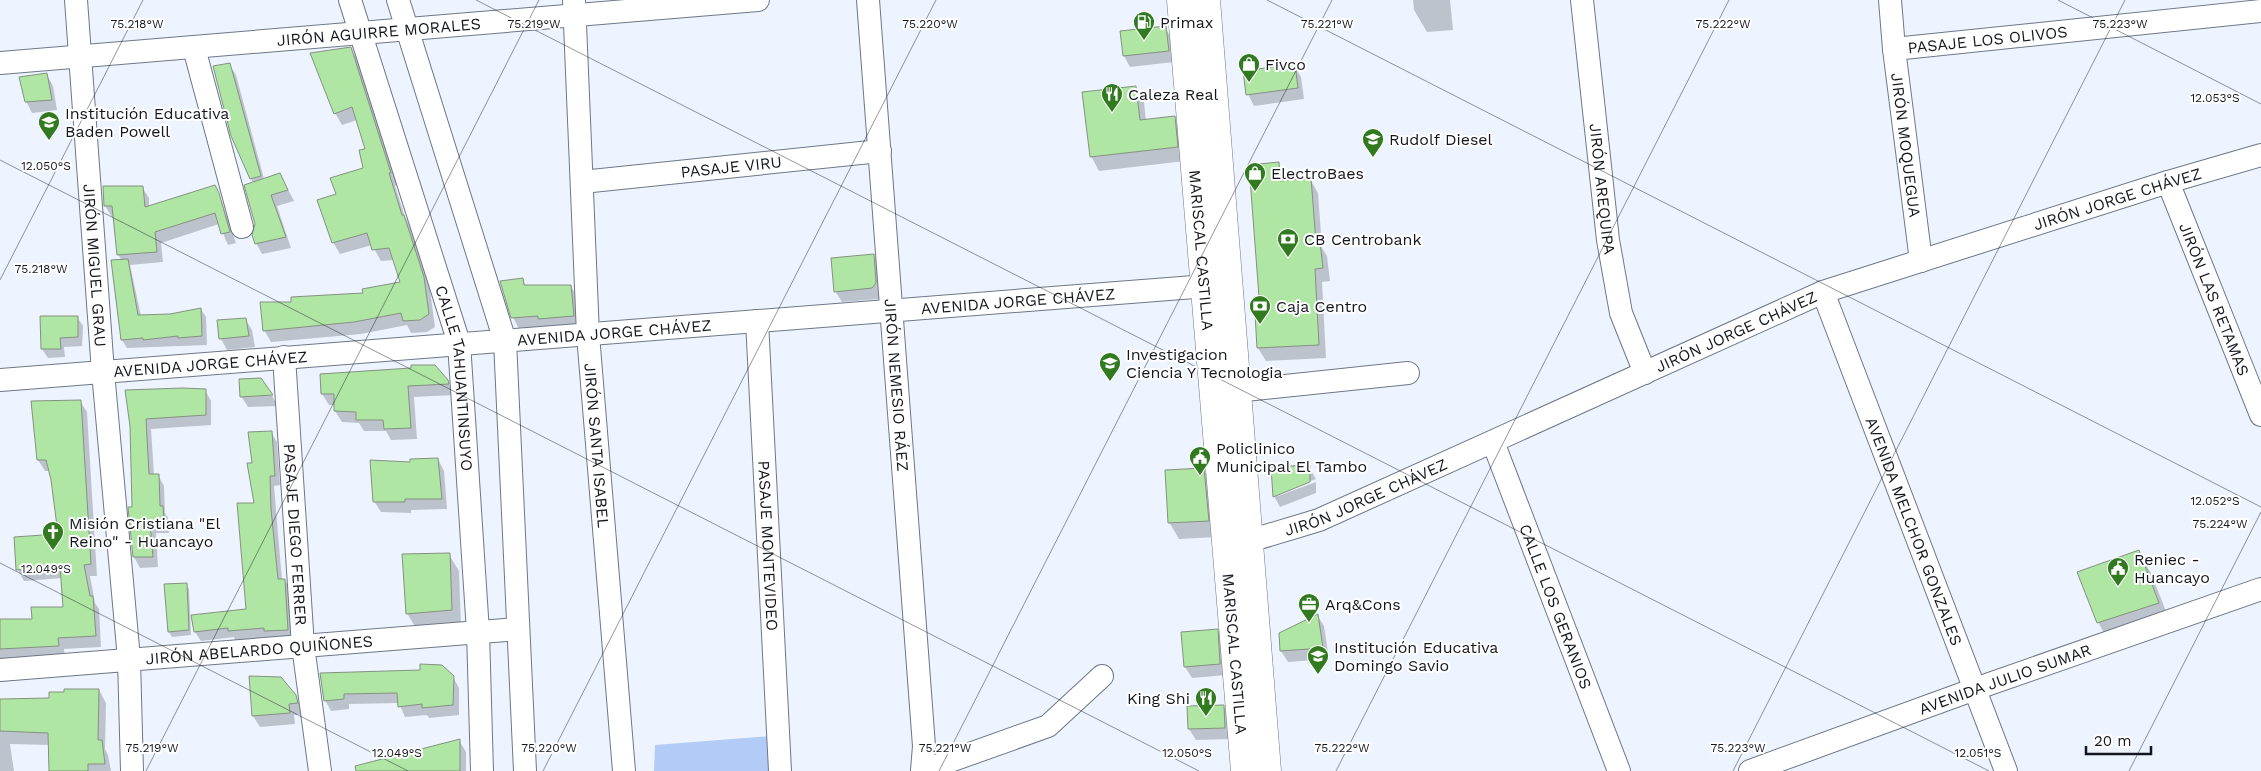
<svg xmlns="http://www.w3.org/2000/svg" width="2261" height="771" font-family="'Work Sans',sans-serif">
  <rect width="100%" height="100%" fill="#edf4ff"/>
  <path fill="#b2cbf7" d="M772 736 774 771H654L655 745Z"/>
  <path fill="#0003" d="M1413 0H1450L1453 30 1427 32 1414 10Z
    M1165 27 1171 38 1174 62 1130 67 1124 56 1121 32Z
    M351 49 358 61 397 185 395 186 405 217 411 228 430 290 435 327 427 332 411 333 407 325 361 334 271 342 264 330 292 303 364 294 402 283 394 260 381 261 372 245 340 254 333 242 337 195 365 169 367 150 357 120 342 125 335 113Z
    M229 64 236 75 264 179 280 174 294 201 277 206 291 248 262 254 256 243 253 183 232 136Z
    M1294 66 1301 77 1304 99 1254 106 1248 94Z
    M47 75 53 86 57 110 32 113 26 101Z
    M1135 87 1144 102 1146 121 1174 118 1183 132 1185 161 1099 171 1091 156Z
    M1278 164 1285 177 1286 182 1310 179 1318 193 1322 248 1327 256 1330 281 1322 282 1326 358 1266 361 1258 348 1256 298H1260Z
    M142 187 149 198V207L220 197 236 243 228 245 219 224 161 243 163 262 130 265 141 316 170 315 201 309 206 317 207 345 127 348 122 340V261L118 254 114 217H112L105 206Z
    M873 255 880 266 882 295 878 299 842 302 835 291Z
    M522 279 526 286H571L577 297 580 327 519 329 513 317Z
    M77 317 83 326 82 346 64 347 65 357 48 358 42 349Z
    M245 319 252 330 255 347 227 350 221 339Z
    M260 379 272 396 278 406 248 407 241 396Z
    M447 380 454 395 414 397 417 439 391 440 386 431H364L359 423 342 422 335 411V405H329L322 394Z
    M205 390 211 401V425L151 429 154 475H158L164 486 165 513 168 518 169 533H156L158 567 140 568 134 557 130 508H133L131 426Z
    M80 401 87 412 97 576H90L95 603 99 609 101 647 64 649 65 657 0 660V621L33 620 64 608 62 578 24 581 18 570 59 535 50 471H45L38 460Z
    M271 432 277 442 280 485 274 486 282 580H285L290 590 293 639 235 640 234 637 201 641 195 632 248 610 256 504 253 464Z
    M438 459 444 471 447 509 411 510V513L381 512 374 501 411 463Z
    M1309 467 1316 479 1278 493V496L1316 482V493L1280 507 1274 496Z
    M1203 469 1213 486 1217 537 1179 539 1169 522Z
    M2138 552 2151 573 2171 624 2110 644 2098 622Z
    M449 555 459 571 461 627 417 630 407 613Z
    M186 584 189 589 191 635 172 637 169 632 166 585Z
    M1317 615 1324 626 1329 659 1288 662 1281 651Z
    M1217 630 1223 642 1226 675 1192 678 1185 667Z
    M321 674 453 677 459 688V715L429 718 427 715 405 717 399 703 349 704V709L331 711 325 700Z
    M99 690 106 703 105 749 108 755 111 771H50V745L10 744 14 771H0V700L51 699Z
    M295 696 302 707 303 714 294 715 295 724 260 727 253 716Z
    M1223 706 1230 717 1231 739 1196 740 1189 729Z
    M459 740 466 752V771H363Z"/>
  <path fill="#b0e6a4" stroke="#849181" d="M1166 26 1169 51 1123 56 1120 31Z
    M351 47 391 173H389L402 215H404L424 277 429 314 420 320 403 321 401 313 354 322 263 331 260 302H291V297L363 293 362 289 400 282 389 248 372 250 367 233 332 243 317 200 336 194 330 178 363 168 359 150 365 149 352 107 334 114 310 53Z
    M230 63 261 176 250 179 231 136 213 66Z
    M1295 64 1298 88 1246 95 1243 71Z
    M47 73 52 100 25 102 19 77Z
    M1136 86 1140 120 1175 116 1178 147 1090 157 1082 92Z
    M1279 162 1280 181 1311 178 1316 242H1320L1323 268 1315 269 1319 345 1257 348 1254 297H1259L1249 165Z
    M280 173 288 190 271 195 286 237 255 244 252 235 255 224 244 185Z
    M215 185 219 193 230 232 221 234 215 213 155 232 157 252 117 255 112 206H104L103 186H143L145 207Z
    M874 254 876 283 872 288 834 292 831 258Z
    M128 259 138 315 170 314 201 308 202 336 178 338V336L143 340V338L121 340 111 260Z
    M523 278 524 285H571L574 316 538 319V316L511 318 500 281Z
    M40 316H78V337L60 338 61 349H41Z
    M246 318 249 336 219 339 217 320Z
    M411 365H435L448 380 449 384 408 386 411 428 384 429 383 420H356V412L334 411V394H321L320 374 411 368Z
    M261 378 273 395 240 397 239 379Z
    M183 388 206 389V415L146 419 149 474H159L160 506H163L164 523H150L153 557H133L128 507H132L130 426 125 390Z
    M81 400 91 564 84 565 90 596H93L96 636 58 638 59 646 0 649V619H32L31 607H63L60 567 16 570 14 537 58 534 51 480 46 460H37L31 401Z
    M272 431 275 476H270L271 509 278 579H285L288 630 264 631V628L228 631V628L194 632 191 615 246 609 237 503H254L247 463H252L248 432Z
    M438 458 442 499H405V502H373L370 460 410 462V459Z
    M1310 465V482L1273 497 1271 467Z
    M1204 468 1209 521 1168 523 1165 470Z
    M2139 550 2159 603 2097 623 2077 572Z
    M450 553 452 610 406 614 402 554Z
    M187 583 189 630 168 632 164 584Z
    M1318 614 1323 648 1280 651 1279 633Z
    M1218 629 1220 664 1184 667 1181 632Z
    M420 664 442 665 454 676 453 705 422 708V704L398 707 397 693 344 694V699L324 701 320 673 420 670Z
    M249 676 281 677 296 695 298 703 289 704 290 713 252 716Z
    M64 689H99L98 740H102L105 764H88V771H49L48 733 0 731V699L49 698V692H64Z
    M1224 705 1225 728 1188 729 1187 706Z
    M460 739V771H356L355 766Z"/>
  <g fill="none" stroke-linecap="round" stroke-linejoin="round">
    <g stroke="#6d7787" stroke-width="24">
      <g id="minor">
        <path id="s1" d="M76 0 103 372 129 659 132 771"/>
        <path id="s2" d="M350 0 459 343 478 632 482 771"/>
        <path d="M398 0 505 341 525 771"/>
        <path id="s3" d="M574 0 588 335 624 771"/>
        <path id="s4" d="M868 0 924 746 922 771"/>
        <path id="s5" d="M1582 0 1608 240 1621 313 1645 373"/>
        <path id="s6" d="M1890 0 1894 49 1921 261"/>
        <path d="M194 48 242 227"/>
        <path id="s7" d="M1894 49 2261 11"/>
        <path id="s8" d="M0 63 758 0"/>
        <path id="s9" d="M582 182 880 151"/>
        <path id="s10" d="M2168 182 2261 415"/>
        <path id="s11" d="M1823 292 2006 771"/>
        <path id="s12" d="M757 321 780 771"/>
        <path id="s13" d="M284 357 303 646 320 771"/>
        <path id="s14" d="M0 380 1220 285"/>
        <path d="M1236 391 1408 373"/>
        <path id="s15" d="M1493 442 1619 771"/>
        <path id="s16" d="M1232 543 1249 541 1319 520 1823 292 2168 182 2261 155"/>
        <path id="s17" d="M0 670 518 629"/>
        <path d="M922 771 1048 726 1102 676"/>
        <path id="s18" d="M1750 771 1975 689 2261 589"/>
      </g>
    </g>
    <g stroke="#6d7787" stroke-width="29">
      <g id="highway">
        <path id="s19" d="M1181 0 1245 771"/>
        <path d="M1206 0 1267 771"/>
      </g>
    </g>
    <use href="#minor" stroke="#fff" stroke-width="22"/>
    <use href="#highway" stroke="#fff" stroke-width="28"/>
  </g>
  <path fill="none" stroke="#14171e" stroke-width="1" stroke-opacity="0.45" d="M476 0 1989 771M1267 0 2261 507M2058 0 2261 104M0 160 1199 771M0 280 143 0M0 563 408 771M146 771 539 0M543 771 936 0M939 771 1332 0M1336 771 1729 0M1733 771 2125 0M2129 771 2261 512"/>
  <defs>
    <g id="fuel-pin" transform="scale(1.125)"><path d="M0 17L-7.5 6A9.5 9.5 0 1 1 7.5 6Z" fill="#327a1f" stroke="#fff"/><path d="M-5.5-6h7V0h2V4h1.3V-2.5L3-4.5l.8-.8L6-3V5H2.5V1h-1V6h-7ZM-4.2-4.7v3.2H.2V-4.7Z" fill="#fff"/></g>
    <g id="shop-pin" transform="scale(1.125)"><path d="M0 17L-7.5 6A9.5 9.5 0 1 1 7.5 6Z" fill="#327a1f" stroke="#fff"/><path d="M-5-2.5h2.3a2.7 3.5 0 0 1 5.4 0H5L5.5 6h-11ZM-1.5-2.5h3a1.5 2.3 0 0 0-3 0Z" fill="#fff"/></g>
    <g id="restaurant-pin" transform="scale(1.125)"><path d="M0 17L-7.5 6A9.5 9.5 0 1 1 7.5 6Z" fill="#327a1f" stroke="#fff"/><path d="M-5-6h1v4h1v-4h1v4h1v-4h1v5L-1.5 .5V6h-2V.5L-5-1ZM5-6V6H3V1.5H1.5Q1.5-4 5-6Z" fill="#fff"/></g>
    <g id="school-pin" transform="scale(1.125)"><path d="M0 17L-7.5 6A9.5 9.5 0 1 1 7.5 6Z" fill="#327a1f" stroke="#fff"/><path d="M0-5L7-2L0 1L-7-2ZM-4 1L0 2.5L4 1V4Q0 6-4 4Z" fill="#fff"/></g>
    <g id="bank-pin" transform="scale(1.125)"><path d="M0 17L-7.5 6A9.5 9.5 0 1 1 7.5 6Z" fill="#327a1f" stroke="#fff"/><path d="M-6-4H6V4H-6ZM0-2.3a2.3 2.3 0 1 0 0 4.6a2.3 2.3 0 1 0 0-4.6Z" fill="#fff"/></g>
    <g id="civic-pin" transform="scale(1.125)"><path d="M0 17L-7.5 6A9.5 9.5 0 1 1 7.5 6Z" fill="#327a1f" stroke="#fff"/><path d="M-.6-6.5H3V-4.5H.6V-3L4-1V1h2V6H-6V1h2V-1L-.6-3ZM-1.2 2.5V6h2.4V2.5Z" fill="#fff"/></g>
    <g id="church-pin" transform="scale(1.125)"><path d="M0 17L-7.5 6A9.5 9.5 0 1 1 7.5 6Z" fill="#327a1f" stroke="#fff"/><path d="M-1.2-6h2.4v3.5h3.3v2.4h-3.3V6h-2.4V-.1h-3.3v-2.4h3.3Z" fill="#fff"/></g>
    <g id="office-pin" transform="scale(1.125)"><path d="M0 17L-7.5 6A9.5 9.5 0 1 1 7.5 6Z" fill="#327a1f" stroke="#fff"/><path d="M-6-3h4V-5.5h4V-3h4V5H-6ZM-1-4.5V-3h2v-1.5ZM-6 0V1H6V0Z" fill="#fff"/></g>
  </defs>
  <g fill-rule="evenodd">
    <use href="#fuel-pin" x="1144" y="22"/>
    <use href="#shop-pin" x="1249" y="64"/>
    <use href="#restaurant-pin" x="1112" y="94"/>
    <use href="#school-pin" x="49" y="122"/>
    <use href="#school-pin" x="1373" y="139"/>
    <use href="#shop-pin" x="1255" y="173"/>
    <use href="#bank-pin" x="1288" y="239"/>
    <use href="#bank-pin" x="1260" y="306"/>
    <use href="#school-pin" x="1110" y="363"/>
    <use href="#civic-pin" x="1200" y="457"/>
    <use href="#church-pin" x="53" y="532"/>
    <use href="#civic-pin" x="2118" y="568"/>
    <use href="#office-pin" x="1309" y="604"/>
    <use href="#school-pin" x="1318" y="656"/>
    <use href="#restaurant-pin" x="1206" y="698"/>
  </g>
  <g text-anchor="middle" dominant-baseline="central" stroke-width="4" stroke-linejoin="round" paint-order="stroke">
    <g font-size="16" fill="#14171e" stroke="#fff" text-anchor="start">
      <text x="1160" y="22">Primax</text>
      <text x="1265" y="64">Fivco</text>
      <text x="1128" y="94">Caleza Real</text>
      <text x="65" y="113">Institución Educativa<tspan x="65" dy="18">Baden Powell</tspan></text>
      <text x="1389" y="139">Rudolf Diesel</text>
      <text x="1271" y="173">ElectroBaes</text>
      <text x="1304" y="239">CB Centrobank</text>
      <text x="1276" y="306">Caja Centro</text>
      <text x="1126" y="354">Investigacion<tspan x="1126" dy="18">Ciencia Y Tecnologia</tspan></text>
      <text x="1216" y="448">Policlinico<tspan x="1216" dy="18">Municipal El Tambo</tspan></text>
      <text x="69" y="523">Misión Cristiana "El<tspan x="69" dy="18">Reino" - Huancayo</tspan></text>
      <text x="2134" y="559">Reniec -<tspan x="2134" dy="18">Huancayo</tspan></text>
      <text x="1325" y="604">Arq&amp;Cons</text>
      <text x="1334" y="647">Institución Educativa<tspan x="1334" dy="18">Domingo Savio</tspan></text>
      <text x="1190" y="698" text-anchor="end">King Shi</text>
    </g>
    <g font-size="16" fill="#14171e" stroke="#fff">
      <text stroke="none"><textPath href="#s8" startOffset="380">JIRÓN AGUIRRE MORALES</textPath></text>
      <text stroke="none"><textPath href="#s7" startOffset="94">PASAJE LOS OLIVOS</textPath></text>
      <text stroke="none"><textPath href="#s6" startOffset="146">JIRÓN MOQUEGUA</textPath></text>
      <text stroke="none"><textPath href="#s9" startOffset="150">PASAJE VIRU</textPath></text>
      <text stroke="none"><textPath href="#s5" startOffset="190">JIRÓN AREQUIPA</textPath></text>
      <text stroke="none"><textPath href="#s16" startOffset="952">JIRÓN JORGE CHÁVEZ</textPath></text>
      <text stroke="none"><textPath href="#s19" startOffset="251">MARISCAL CASTILLA</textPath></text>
      <text stroke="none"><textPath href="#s1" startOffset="266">JIRÓN MIGUEL GRAU</textPath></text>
      <text stroke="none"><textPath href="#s10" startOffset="126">JIRÓN LAS RETAMAS</textPath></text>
      <text stroke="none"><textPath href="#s14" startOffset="1021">AVENIDA JORGE CHÁVEZ</textPath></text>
      <text stroke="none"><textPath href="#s16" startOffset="548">JIRÓN JORGE CHÁVEZ</textPath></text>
      <text stroke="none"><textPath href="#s14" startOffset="616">AVENIDA JORGE CHÁVEZ</textPath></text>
      <text stroke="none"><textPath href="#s14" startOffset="211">AVENIDA JORGE CHÁVEZ</textPath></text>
      <text stroke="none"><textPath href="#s2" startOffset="394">CALLE TAHUANTINSUYO</textPath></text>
      <text stroke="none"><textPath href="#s4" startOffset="386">JIRÓN NEMESIO RÁEZ</textPath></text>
      <text stroke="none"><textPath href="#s3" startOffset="446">JIRÓN SANTA ISABEL</textPath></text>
      <text stroke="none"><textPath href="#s16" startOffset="142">JIRÓN JORGE CHÁVEZ</textPath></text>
      <text stroke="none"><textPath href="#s11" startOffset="256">AVENIDA MELCHOR GONZALES</textPath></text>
      <text stroke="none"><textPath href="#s13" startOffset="178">PASAJE DIEGO FERRER</textPath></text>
      <text stroke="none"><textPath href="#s12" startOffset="225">PASAJE MONTEVIDEO</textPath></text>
      <text stroke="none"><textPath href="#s15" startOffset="176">CALLE LOS GERANIOS</textPath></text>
      <text stroke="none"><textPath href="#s17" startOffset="260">JIRÓN ABELARDO QUIÑONES</textPath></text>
      <text stroke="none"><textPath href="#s19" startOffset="656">MARISCAL CASTILLA</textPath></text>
      <text stroke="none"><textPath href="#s18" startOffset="271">AVENIDA JULIO SUMAR</textPath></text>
    </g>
  </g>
  <g font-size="12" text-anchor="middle" fill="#14171e" stroke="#fff" stroke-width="4" stroke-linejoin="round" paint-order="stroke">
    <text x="137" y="28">75.218°W</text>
    <text x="534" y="28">75.219°W</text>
    <text x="930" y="28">75.220°W</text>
    <text x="1327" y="28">75.221°W</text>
    <text x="1723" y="28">75.222°W</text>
    <text x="2120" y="28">75.223°W</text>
    <text x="2215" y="102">12.053°S</text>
    <text x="46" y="170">12.050°S</text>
    <text x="41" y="273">75.218°W</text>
    <text x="2215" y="505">12.052°S</text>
    <text x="2220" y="528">75.224°W</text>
    <text x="46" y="573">12.049°S</text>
    <text x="152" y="752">75.219°W</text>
    <text x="549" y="752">75.220°W</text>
    <text x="945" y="752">75.221°W</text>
    <text x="1342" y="752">75.222°W</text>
    <text x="1738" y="752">75.223°W</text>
    <text x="397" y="757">12.049°S</text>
    <text x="1187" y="757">12.050°S</text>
    <text x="1978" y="757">12.051°S</text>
  </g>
  <path d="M2086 746v8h65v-8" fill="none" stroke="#14171e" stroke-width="2.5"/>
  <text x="2094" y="746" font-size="15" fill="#14171e" stroke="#ffffff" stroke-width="4" paint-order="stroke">20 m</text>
</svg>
